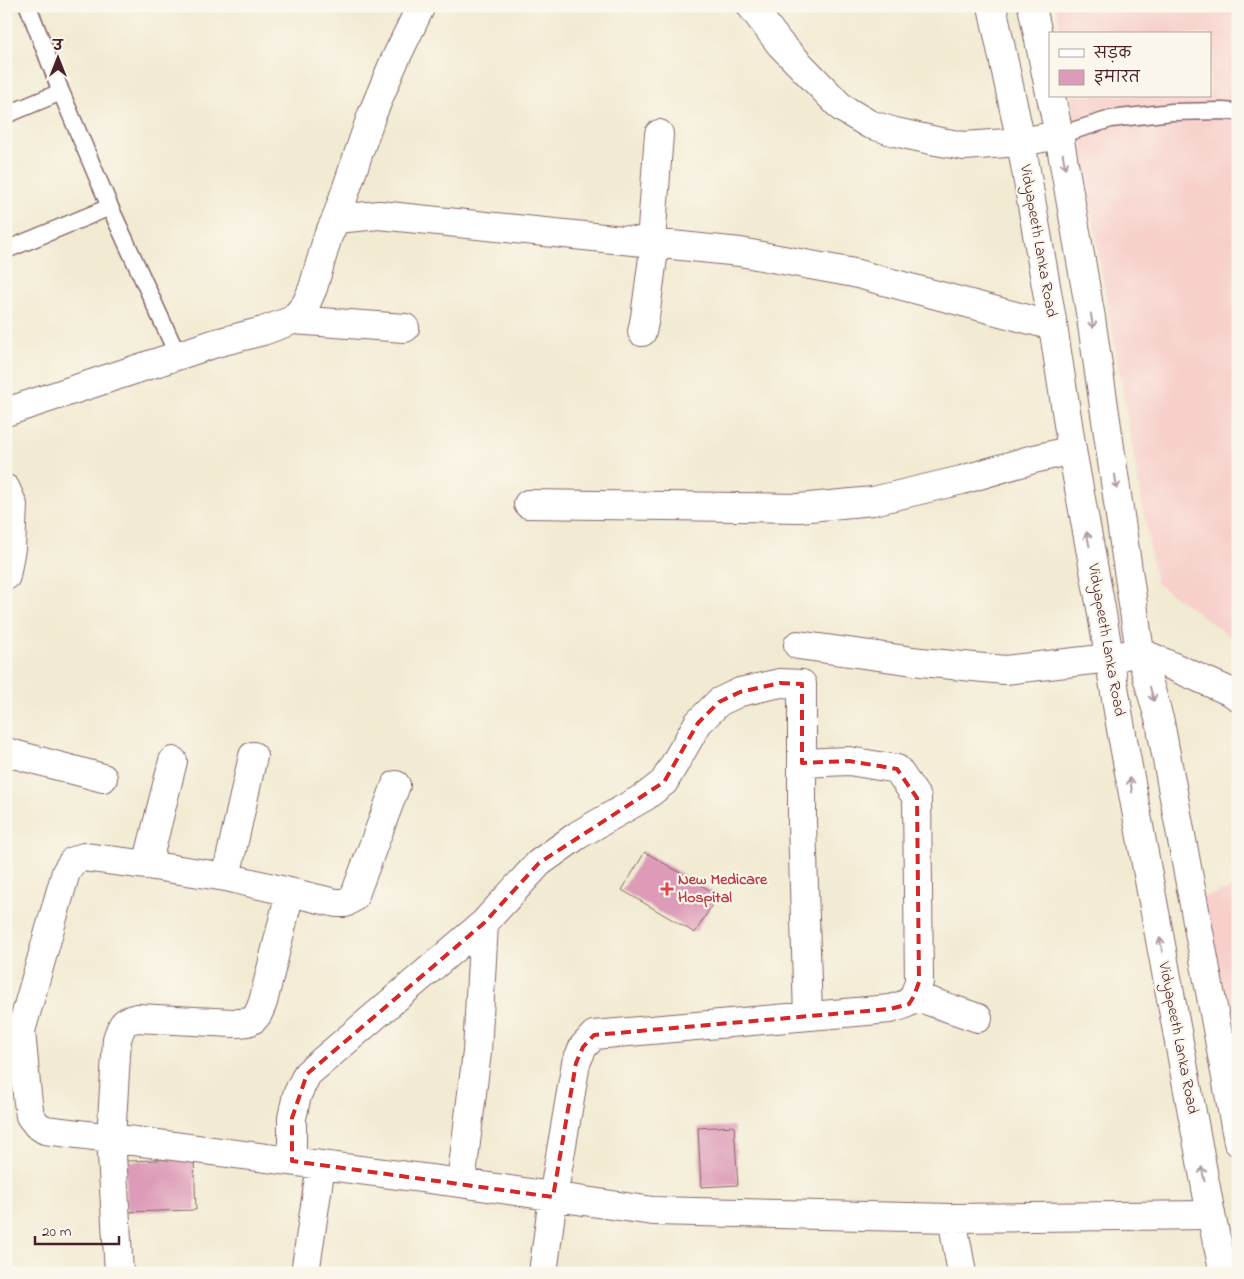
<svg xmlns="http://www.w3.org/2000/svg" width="1244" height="1279" font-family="'Indie Flower','Playpen Sans Deva',sans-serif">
  <rect width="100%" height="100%" fill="#fbf7ec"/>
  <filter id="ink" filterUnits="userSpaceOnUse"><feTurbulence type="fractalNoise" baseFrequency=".02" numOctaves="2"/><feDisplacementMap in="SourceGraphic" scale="10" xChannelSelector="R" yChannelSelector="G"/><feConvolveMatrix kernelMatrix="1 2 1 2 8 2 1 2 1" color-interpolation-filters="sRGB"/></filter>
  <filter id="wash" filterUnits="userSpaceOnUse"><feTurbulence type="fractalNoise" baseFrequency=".0096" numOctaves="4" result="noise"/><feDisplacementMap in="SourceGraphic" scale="20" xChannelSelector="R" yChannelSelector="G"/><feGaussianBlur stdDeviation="1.12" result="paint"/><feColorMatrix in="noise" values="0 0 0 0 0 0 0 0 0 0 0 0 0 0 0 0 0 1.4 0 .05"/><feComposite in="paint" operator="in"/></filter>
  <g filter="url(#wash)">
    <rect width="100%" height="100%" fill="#f2ebd3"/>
    <path fill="#f7d0cb" d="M1056 6H1238V642L1156 583 1071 96H1210V34H1061Z
      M1238 886V1111L1189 903Z"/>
    <g id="blocks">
      <path fill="#dd9bb8" d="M645 852 718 895 695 933 622 890Z
        M734 1126 738 1185 701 1187 698 1128Z
        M194 1159 196 1210 127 1212 125 1161Z"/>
    </g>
  </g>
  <g filter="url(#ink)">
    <use href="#blocks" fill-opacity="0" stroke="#856666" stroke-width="1"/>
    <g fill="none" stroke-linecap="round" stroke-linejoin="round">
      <g stroke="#856666" stroke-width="19">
        <path id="service" d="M28 6 61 92 110 207 178 356
          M6 115 61 92
          M1059 135 1111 119 1172 112 1222 111 1238 112
          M6 250 110 207
          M1221 1047 1238 1038"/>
      </g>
      <g stroke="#856666" stroke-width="30">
        <path id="minor" d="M751 6 780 44 842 108 869 124 895 132 936 141 964 146 1021 142 1059 135
          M336 219 371 117 393 64 421 6
          M651 242 659 134
          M293 320 405 328
          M642 332 645 317 655 243
          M6 412 216 343 263 331 293 320 306 304 313 288 328 236 336 219 379 215 740 252 854 273 1053 326
          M6 489 13 505 11 548 6 576
          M528 504 799 508 873 501 962 480 1030 460 1072 450
          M798 645 921 662 1005 670 1110 658 1140 652 1233 693 1238 697
          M6 752 103 778
          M147 865 173 761
          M226 877 253 756
          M914 996 978 1018
          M21 1031 27 1095 30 1116 37 1125 45 1130 111 1138 117 1039C122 1025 122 1021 137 1018L233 1023C253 1023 256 1021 263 1002L290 892
          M6 1044 12 1042 21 1031 66 872 73 861 84 857 147 865 226 877 336 903H345L354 897 396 785
          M292 1161V1118L297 1095 307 1074 484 923
          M461 1183 477 1052 484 923 539 863 578 835 646 796 664 782 698 723 719 702 740 692 780 683 802 684V822L808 1016
          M952 1218 962 1273
          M119 1273 111 1138 461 1183 653 1211 952 1218 1211 1215
          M305 1273 321 1165
          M543 1273 553 1197 576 1063 583 1047 594 1035 890 1009C911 1003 912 1003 919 982L917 798 897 769 849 761 802 763"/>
      </g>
      <g stroke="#856666" stroke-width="30">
        <path id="primary" d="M992 6 1021 142 1053 326 1072 450 1101 608 1121 729 1211 1215 1224 1273
          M1032 6 1050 93
          M1051 96 1059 135 1091 318 1140 652 1160 722 1238 1142"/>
      </g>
      <use href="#service" stroke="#fff" stroke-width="16"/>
      <use href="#minor" stroke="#fff" stroke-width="28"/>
      <use href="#primary" stroke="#fff" stroke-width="28"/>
    </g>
    <defs><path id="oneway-shaft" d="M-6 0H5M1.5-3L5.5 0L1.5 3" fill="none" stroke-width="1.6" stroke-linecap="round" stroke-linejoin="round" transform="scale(1.25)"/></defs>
    <g stroke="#ae9aa0">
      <use href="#oneway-shaft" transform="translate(1064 161) rotate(80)"/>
      <use href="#oneway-shaft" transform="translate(1092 321) rotate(81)"/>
      <use href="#oneway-shaft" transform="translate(1116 482) rotate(82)"/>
      <use href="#oneway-shaft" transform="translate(1088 539) rotate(-101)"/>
      <use href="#oneway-shaft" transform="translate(1152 694) rotate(74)"/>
      <use href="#oneway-shaft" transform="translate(1131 785) rotate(-100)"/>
      <use href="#oneway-shaft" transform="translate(1161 945) rotate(-100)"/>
      <use href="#oneway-shaft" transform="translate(1203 1174) rotate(-101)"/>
    </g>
  </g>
  <path fill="none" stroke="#d62828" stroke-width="4" stroke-dasharray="10 6" stroke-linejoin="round" d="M780 683 802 684V763L849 761 897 769 917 798 919 982 914 996 909 1004 890 1009 594 1035 583 1047 576 1063 553 1197 292 1161V1118L307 1074 484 923 539 863 664 782 698 723 719 702 740 692Z"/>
  <path fill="#e0444e" stroke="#fbf7ec" stroke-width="2" d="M664.5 881.5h5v5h5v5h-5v5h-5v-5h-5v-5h5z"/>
  <g text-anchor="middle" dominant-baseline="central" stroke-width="4.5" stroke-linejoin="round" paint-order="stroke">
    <g font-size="16" fill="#4a1f2b" stroke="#fbf7ec">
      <text transform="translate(1038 241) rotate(80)">Vidyapeeth Lanka Road</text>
      <text transform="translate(1106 640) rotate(80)">Vidyapeeth Lanka Road</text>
      <text transform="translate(1178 1038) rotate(79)">Vidyapeeth Lanka Road</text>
    </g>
    <g font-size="16" font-weight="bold" fill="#be3a42" stroke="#fbf7ec" text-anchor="start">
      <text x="678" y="880">New Medicare<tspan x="678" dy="18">Hospital</tspan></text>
    </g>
  </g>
  <rect width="1244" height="1279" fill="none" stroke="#fbf7ec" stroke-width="25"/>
  <rect x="1049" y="32" width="162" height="65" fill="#fbf7ec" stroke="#b4a19f"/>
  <rect x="1059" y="49" width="25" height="8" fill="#ffffff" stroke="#b4a19f"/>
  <text x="1094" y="58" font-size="15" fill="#4a1f2b">सड़क</text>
  <rect x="1059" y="70" width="25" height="15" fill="#dd9bb8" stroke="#b4a19f"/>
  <text x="1094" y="82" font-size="15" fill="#4a1f2b">इमारत</text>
  <g transform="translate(58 58)" stroke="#fbf7ec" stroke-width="4" paint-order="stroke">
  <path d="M0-4L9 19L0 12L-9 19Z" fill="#4a1f2b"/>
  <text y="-8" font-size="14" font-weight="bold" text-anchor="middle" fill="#4a1f2b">उ</text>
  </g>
  <path d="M35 1236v8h84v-8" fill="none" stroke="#4a1f2b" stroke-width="2.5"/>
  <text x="42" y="1236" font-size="15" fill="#4a1f2b" stroke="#fbf7ec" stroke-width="4" paint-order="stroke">20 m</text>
</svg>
